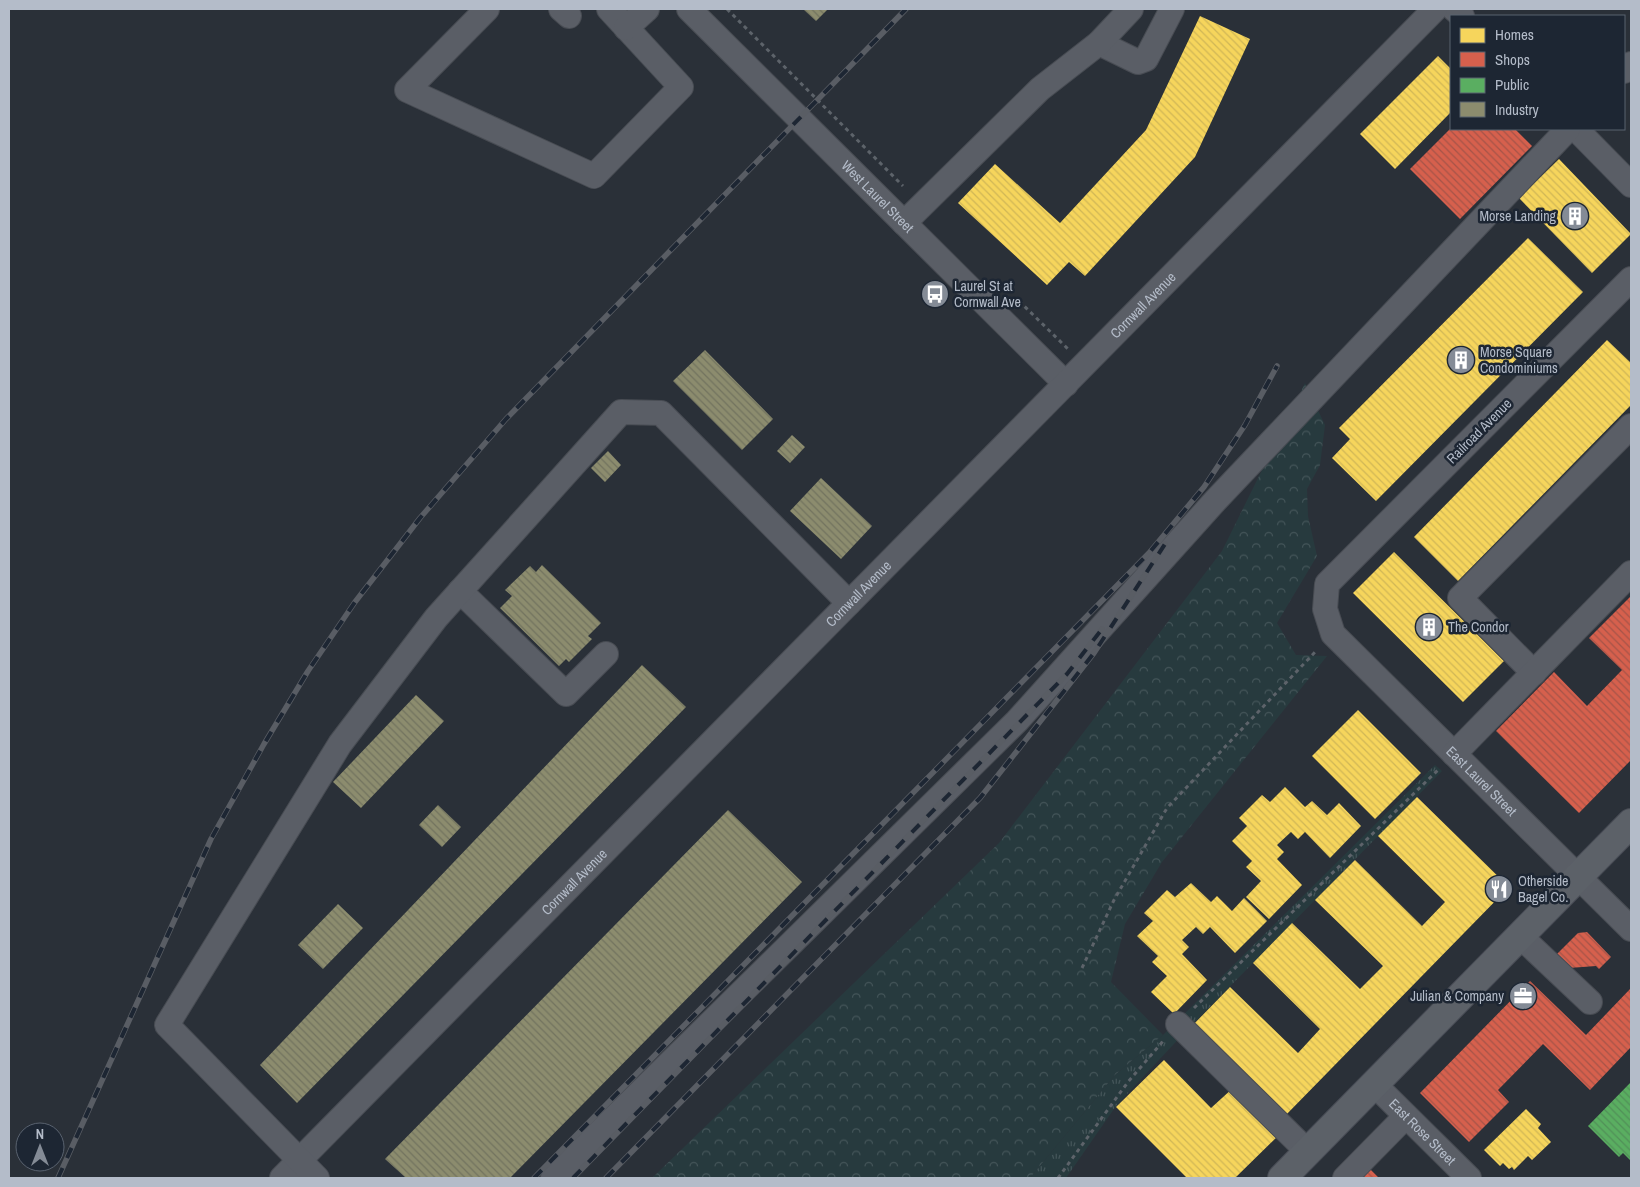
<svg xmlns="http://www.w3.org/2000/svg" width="1640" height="1187" font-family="'Archivo Narrow',sans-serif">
  <defs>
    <pattern id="forest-crowns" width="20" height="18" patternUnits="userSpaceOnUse" patternTransform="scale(1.25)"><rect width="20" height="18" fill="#273a3e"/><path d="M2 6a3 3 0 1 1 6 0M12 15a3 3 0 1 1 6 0" fill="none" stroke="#445559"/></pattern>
    <pattern id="park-tufts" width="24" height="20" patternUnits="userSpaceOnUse" patternTransform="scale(1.25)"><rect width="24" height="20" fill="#273a3e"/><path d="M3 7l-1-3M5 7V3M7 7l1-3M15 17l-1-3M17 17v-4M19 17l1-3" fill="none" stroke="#445559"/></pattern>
    <pattern id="homes-back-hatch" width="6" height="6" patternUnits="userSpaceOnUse" patternTransform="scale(1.25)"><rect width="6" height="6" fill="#f6d55c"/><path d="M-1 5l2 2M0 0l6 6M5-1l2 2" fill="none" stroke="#d0b656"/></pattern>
    <pattern id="shops-back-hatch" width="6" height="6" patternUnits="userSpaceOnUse" patternTransform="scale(1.25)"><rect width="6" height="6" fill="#d6604d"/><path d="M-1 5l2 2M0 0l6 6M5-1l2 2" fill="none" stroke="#a65448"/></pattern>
    <pattern id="public-back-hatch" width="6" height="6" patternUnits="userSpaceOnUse" patternTransform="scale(1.25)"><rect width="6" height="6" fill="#5aae61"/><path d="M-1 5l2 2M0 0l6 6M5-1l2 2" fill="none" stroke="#519058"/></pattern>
    <pattern id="industry-back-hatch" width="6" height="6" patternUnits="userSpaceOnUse" patternTransform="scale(1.25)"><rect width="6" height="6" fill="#8c8c6e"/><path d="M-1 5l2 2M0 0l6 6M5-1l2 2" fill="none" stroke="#72735f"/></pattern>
  </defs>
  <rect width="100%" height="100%" fill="#2a3038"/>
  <path fill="url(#forest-crowns)" d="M1305 383 1325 425 1320 465 1307 489 1308 516 1317 556 1277 623 1296 655 1327 656 1162 862 1125 924 1111 982 1163 1035 1115 1075 1030 1178H652L999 843 1222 551Z"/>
  <path fill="url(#park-tufts)" d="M1435 765 1442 771 1186 1031 1116 1106 1066 1178H1030L1115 1075 1163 1035Z"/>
  <path fill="url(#homes-back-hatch)" d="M1200 16 1250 39 1195 157 1085 276 1069 262 1047 285 958 203 995 164 1060 223 1146 130Z
    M1438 56 1451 69V112L1395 169 1360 134Z
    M1559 159 1631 234 1592 273 1519 198Z
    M1528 238 1583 292 1376 501 1332 458 1350 439 1339 428Z
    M1607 340 1631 363V405L1458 581 1414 537Z
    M1394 552 1504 661 1463 702 1353 593Z
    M1358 710 1421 773 1375 819 1312 756Z
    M1285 787 1305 807 1312 801 1327 815 1339 803 1361 826 1330 858 1305 832 1298 839 1291 832 1277 845 1284 852 1277 859 1302 885 1269 919 1246 897 1261 881 1246 867 1252 861 1232 841 1247 826 1239 818 1262 795 1270 802Z
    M1417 797 1509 887 1284 1117 1191 1027 1230 987 1298 1053 1320 1029 1253 963 1292 923 1360 989 1383 966 1315 900 1355 860 1422 926 1445 902 1378 836Z
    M1191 883 1211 902 1217 896 1232 911 1244 898 1267 921 1235 953 1210 927 1203 934 1196 927 1182 940 1189 947 1182 954 1207 980 1174 1014 1151 992 1167 976 1152 962 1158 956 1137 936 1153 921 1144 913 1167 890 1175 897Z
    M1164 1060 1211 1108 1233 1088 1279 1135 1235 1178H1187L1116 1107Z
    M1526 1109 1541 1124 1538 1128 1551 1142 1532 1160 1528 1156 1514 1170 1512 1167 1509 1169 1503 1163 1500 1166 1484 1150Z"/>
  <path fill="url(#shops-back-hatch)" d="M1450 129H1515L1532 146 1460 219 1410 169Z
    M1631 596V760L1579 813 1496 731 1554 672 1587 706 1622 670 1589 638Z
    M1587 932 1611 957 1599 969 1596 966 1569 968 1556 955 1578 933Z
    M1530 981 1586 1035 1631 988V1047L1590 1090 1543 1044 1498 1090 1509 1102 1469 1142 1420 1093Z
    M1367 1166 1379 1178H1355Z"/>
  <path fill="url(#public-back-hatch)" d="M1631 1082V1161L1623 1153 1619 1157 1588 1126Z"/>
  <path fill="url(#industry-back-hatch)" d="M803 9H828L816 21Z
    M705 350 773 419 742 450 673 381Z
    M792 435 805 447 790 463 777 451Z
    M608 451 621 465 605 482 591 468Z
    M821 478 872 526 841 559 790 511Z
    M542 565 601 623 588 636 592 639 569 662 566 659 559 666 500 608 512 596 505 590 530 566 536 572Z
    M642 665 686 707 297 1103 260 1065Z
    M416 695 444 721 361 808 333 782Z
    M438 805 461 827 442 847 419 825Z
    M728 810 802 882 510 1178H406L385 1159Z
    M338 904 363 928 323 969 298 945Z"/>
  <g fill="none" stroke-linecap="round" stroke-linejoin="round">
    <g stroke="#484c53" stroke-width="26">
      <g id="minor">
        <path d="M487 9 407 90 594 176 681 87 609 9"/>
        <path d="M561 9 569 16"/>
        <path id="s1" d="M689 9 1066 384"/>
        <path d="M1454 9 1462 16"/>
        <path d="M626 28 647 9"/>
        <path d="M1099 43 1138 62 1146 59 1172 9"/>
        <path d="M1624 71 1631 64"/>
        <path d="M1576 129 1631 185"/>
        <path d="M904 223 1040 89 1099 43 1131 9"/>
        <path id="s2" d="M1631 279 1327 584 1325 609 1333 634 1631 929"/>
        <path d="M460 591 566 694 606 654"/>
        <path d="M1534 673 1460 598 1631 426"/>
        <path d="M1454 754 1631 573"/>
        <path d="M1520 936 1590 1002"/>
        <path d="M1178 1024 1308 1152"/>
        <path id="s3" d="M1374 1084 1469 1178"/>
        <path id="s4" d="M282 1178 1435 9"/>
        <path d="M317 1178 167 1025 340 744 436 618 621 412 661 413 849 603"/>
        <path d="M553 1178 1017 721 1215 501 1568 129"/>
        <path d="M1345 1178 1406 1116"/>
      </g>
    </g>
    <g stroke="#484c55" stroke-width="30">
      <path id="major" d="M1282 1178 1631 823"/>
    </g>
    <path stroke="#5d636a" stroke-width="3" stroke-dasharray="4 4" stroke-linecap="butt" d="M727 9 903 186
      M1019 301 1068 349
      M1082 968 1114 900 1167 808 1317 650
      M1194 1008 1438 770
      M1058 1178 1128 1082 1164 1040"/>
    <use href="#minor" stroke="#5a5e66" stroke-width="24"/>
    <use href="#major" stroke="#5c6168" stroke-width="28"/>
    <g stroke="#595d64" stroke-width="5.5">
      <path id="rail" d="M58 1178 211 839 264 744 308 671 355 602 420 518 506 419 906 9
        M534 1178 1149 553 1204 487 1245 425 1277 366
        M573 1178 1067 674 1102 629
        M606 1178 980 798 1094 653 1165 544"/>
    </g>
    <use href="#rail" stroke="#1d2633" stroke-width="4" stroke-dasharray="11" stroke-linecap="butt"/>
  </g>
  <defs>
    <g id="building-disc" transform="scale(1.4375)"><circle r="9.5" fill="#848b96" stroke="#1d2633"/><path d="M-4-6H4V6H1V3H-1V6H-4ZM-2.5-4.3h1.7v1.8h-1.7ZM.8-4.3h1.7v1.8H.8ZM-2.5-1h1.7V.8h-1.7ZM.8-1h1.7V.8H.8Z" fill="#fff"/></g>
    <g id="bus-disc" transform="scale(1.4375)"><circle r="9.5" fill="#848b96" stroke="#1d2633"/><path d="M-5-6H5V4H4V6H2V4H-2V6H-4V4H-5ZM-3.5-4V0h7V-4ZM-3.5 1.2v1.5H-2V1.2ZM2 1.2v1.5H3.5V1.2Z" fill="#fff"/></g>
    <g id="restaurant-disc" transform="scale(1.4375)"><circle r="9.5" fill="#848b96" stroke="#1d2633"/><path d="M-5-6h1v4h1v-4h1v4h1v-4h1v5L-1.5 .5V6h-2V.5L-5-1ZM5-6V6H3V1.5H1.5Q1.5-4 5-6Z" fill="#fff"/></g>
    <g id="office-disc" transform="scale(1.4375)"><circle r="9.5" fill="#848b96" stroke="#1d2633"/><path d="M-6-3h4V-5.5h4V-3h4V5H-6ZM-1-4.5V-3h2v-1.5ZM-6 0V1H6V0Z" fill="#fff"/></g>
  </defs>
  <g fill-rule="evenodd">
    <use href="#building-disc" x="1575" y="216"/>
    <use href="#bus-disc" x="935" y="294"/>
    <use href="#building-disc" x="1461" y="360"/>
    <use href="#building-disc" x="1429" y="627"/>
    <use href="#restaurant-disc" x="1499" y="889"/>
    <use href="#office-disc" x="1523" y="996"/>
  </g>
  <g text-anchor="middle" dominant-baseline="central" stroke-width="5" stroke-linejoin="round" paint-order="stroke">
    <g font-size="14" fill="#b4bcc9" stroke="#1d2633">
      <text stroke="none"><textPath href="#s1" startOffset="266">West Laurel Street</textPath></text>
      <text stroke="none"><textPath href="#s4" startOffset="1226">Cornwall Avenue</textPath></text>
      <text transform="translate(1479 431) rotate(-45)">Railroad Avenue</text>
      <text stroke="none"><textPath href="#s4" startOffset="821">Cornwall Avenue</textPath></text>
      <text stroke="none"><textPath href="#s2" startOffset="691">East Laurel Street</textPath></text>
      <text stroke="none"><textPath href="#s4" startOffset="416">Cornwall Avenue</textPath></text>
      <text stroke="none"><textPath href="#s3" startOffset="68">East Rose Street</textPath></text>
    </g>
    <g font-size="14" fill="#b4bcc9" stroke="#1d2633" text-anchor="start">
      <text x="1556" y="216" text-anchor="end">Morse Landing</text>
      <text x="954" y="286">Laurel St at<tspan x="954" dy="16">Cornwall Ave</tspan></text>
      <text x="1480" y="352">Morse Square<tspan x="1480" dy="16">Condominiums</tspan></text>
      <text x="1448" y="627">The Condor</text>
      <text x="1518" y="881">Otherside<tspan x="1518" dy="16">Bagel Co.</tspan></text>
      <text x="1504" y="996" text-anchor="end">Julian &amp; Company</text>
    </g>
  </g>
  <rect width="1640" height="1187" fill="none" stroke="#b4bcc9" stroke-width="20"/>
  <rect x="1450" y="15" width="175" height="115" fill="#1d2633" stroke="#59626f"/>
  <rect x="1460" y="28" width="25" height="15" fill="#f6d55c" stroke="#59626f"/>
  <text x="1495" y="40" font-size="15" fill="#b4bcc9">Homes</text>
  <rect x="1460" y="52" width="25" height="15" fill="#d6604d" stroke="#59626f"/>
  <text x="1495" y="65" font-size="15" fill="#b4bcc9">Shops</text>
  <rect x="1460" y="78" width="25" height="15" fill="#5aae61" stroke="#59626f"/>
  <text x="1495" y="90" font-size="15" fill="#b4bcc9">Public</text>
  <rect x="1460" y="102" width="25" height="15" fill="#8c8c6e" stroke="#59626f"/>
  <text x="1495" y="115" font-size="15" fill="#b4bcc9">Industry</text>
  <g transform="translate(40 1147)"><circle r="24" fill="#1d2633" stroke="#59626f"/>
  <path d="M0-4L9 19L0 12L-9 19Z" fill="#848b96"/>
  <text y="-8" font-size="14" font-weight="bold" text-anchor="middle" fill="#b4bcc9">N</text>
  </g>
</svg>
